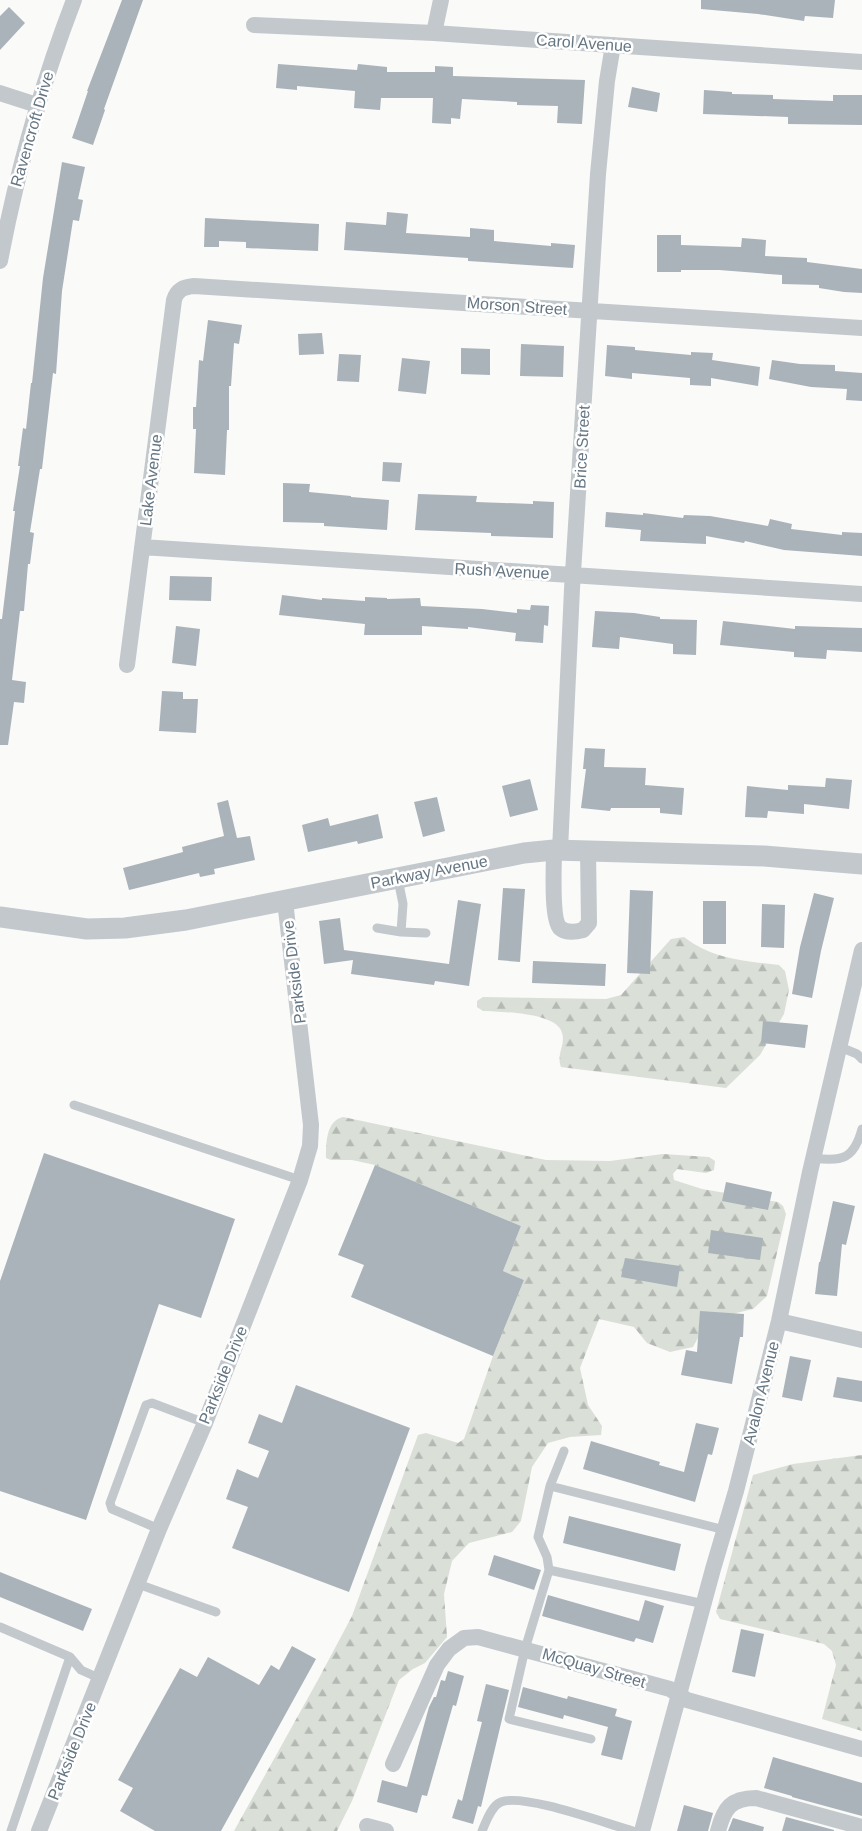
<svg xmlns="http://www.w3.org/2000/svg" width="862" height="1831" font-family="Arial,sans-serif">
  <defs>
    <pattern id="forest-firs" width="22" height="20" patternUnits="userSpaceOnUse" patternTransform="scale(1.25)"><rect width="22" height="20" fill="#dadfd7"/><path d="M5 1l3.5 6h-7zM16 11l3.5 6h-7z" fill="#b4b9b4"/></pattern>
  </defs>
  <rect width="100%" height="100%" fill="#fafaf8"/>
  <path fill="url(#forest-firs)" d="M684 937C712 959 745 961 779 965L785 971 789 990 784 1014 760 1055 726 1088 561 1067C556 1054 566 1044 562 1033 557 1012 501 1012 483 1011L477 1007V1001L483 997 606 999 621 995 671 939Z
    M343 1117 546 1160 610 1161 663 1154 709 1157 715 1161 714 1170 706 1173 677 1169 673 1174 674 1180 702 1189 778 1202 783 1206 786 1214 767 1296 753 1309 715 1318 706 1323 693 1347 670 1352 647 1343 634 1327 599 1319 580 1368 588 1405 602 1426 601 1435 570 1437 548 1443 532 1467 521 1521 512 1532 469 1543 452 1561 444 1594 447 1637 425 1663 413 1669 399 1680 352 1801 337 1831H234L319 1678 352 1616 418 1435 426 1433 458 1443 464 1439 493 1356 524 1280 503 1271 521 1226 375 1165 352 1160H331L326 1158C326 1143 326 1121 343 1117Z
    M862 1455V1731L822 1719 836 1665 832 1651 824 1644 720 1619 716 1612 753 1475 793 1464Z"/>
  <path fill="#aab3b9" d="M122 0H143L104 109 105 110 93 145 72 138 88 91H87Z
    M701 0H835L833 18 805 16 804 21 758 14 701 9Z
    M9 7 25 23 0 50V16Z
    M278 64 357 70 358 64 387 67V72H435V66L453 67V76L585 80 582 124 557 123 558 106 517 105V102L462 99 460 119 451 118V124L432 123 433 98H381L380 110 354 108 355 91 297 86V90L276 88Z
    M632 87 660 93 657 112 628 107Z
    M704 90 732 92V94L773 95V99L833 101V95H862V125L788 124V117L703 114Z
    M62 162 85 167 78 199 83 200 79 221 73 220 62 291 56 374 53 373 42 469H40L30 532 34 533 30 564H28L24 611H20L12 680 26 682 24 703 14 702 8 745H0V619H2L15 511H13L20 466H18L23 428 26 429 31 383H32L43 278Z
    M387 212 408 214 406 233 470 237V228L494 230V241L551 246V243L575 245 573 268 468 261V258L344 250 346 222 386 225Z
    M205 218 319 224 318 251 246 248V242L219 241V247H204Z
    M657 235H681V245L741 247 742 238 766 240 765 256 807 258V262L862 269V293L844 292 819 288V285L782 284V275L719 270H681V272H657Z
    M208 320 242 325 239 344 234 343 231 386H229V430H227L225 475 194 473 196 429H193V407H196L199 360 203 361Z
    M322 333 324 354 299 355 298 334Z
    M521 344 564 346 563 377 520 376Z
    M607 345 635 347V350L691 355V352L713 353 712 360 760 367 758 386 711 378V386L690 385V378L632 373V379L605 376Z
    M461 348 490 349V375L461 374Z
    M339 354 361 355 359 382 337 381Z
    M402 358 430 361 426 394 398 391Z
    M772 360 800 364 835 365V371L862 373V401L846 400 847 389 811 387 769 379Z
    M383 462 402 463 400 482 382 481Z
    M283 483 310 484 309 492 351 496V497L389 500 387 530 324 526V523L283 522Z
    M418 494 477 496 476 502 533 504V501L554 502 553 538 491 536V533L415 530Z
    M606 512 643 515V513L683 518 684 515 710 516 768 526 770 519 792 524 791 529 842 535V532L862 533V556L784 550 745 541 744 543 706 536V544L640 541 641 530 605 527Z
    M170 576 212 577 211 601 169 600Z
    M282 595 322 600V598L365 601V597L387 598V599L420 598 421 606 482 609 517 613V609L530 610 531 605 549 606 548 626 544 625 543 643 515 641 516 633 468 627V629L422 626V635H364L365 624 279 615Z
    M595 611 634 613 660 617V619L697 620 696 655 673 654V644L620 637 619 649 592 647Z
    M723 621 795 629V626L862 628V652L827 650 826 659 794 657V652L720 645Z
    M176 626 200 629 196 666 172 663Z
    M162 691 183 692V699H198L196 733 159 731Z
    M585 748 605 749 604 767 646 768 645 785 684 788 682 815 660 813V808H611L610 811 581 808 586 769H583Z
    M826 778 852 780 849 809 804 804V814L768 811 767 818 745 817 747 786 788 790V785L825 787Z
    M530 779 538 810 510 817 502 786Z
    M437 797 445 831 423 837 414 802Z
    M228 800 237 838 250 836 255 860 214 869 215 874 200 877 199 873 129 890 123 868 183 852 182 847 224 836 217 803Z
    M378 814 383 838 358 844 357 841 308 852 302 825 328 818 330 826Z
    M503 888 525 889 520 962 498 960Z
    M630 890 653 891 650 974 627 973Z
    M814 893 834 898 821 951 812 998 792 994 800 947Z
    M458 900 481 904 469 986 435 981 434 985 351 974 353 960 324 964 319 921 340 918 344 950 449 964Z
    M703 901H726V944H703Z
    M762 904 785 905 784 948 761 947Z
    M533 961 606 964 605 986 532 983Z
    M763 1021 808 1025 805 1048 761 1043Z
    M44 1153 235 1219 201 1318 159 1304 86 1520 0 1491V1281Z
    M375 1165 521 1226 503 1271 524 1280 493 1356 351 1297 364 1265 338 1255Z
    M726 1182 772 1192 768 1210 722 1201Z
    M833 1201 855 1206 846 1245 842 1244 837 1296 815 1294 819 1262H820Z
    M711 1230 763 1238 760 1260 708 1253Z
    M625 1258 680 1266 677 1287 621 1277Z
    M700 1311 744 1314 743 1337H740L732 1384 681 1375 686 1350 697 1352Z
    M790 1356 811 1360 802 1401 782 1397Z
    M837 1377 862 1381V1402L833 1397Z
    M296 1385 410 1428 349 1592 232 1548 248 1507 226 1499 237 1469 258 1478 269 1451 248 1443 259 1414 282 1423Z
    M696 1423 719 1428 712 1455 708 1454 695 1502 583 1469 591 1441 660 1462 659 1465 684 1472Z
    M569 1516 681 1544 675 1571 563 1543Z
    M494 1555 541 1570 534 1590 488 1575Z
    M0 1572 92 1609 83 1631 0 1597Z
    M548 1595 639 1621 645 1600 664 1606 653 1643 636 1638 634 1642 542 1616Z
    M741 1629 764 1634 755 1677 732 1672Z
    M292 1646 316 1659 221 1831H155L120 1811 133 1788 118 1780 180 1668 197 1677 208 1657 259 1685 271 1665 279 1670Z
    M448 1671 464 1676 456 1706 453 1705 427 1796 422 1795 417 1813 377 1802 382 1780 407 1787 429 1707 434 1697H436L441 1680 445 1681Z
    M486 1684 509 1690 481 1807 478 1806 473 1824 452 1818 458 1799 462 1801 482 1722 477 1721Z
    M523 1687 567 1699 568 1696 617 1709 615 1716 632 1721 622 1760 601 1755 608 1727 564 1715 563 1719 518 1707Z
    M773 1757 862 1783V1816L792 1797V1796L764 1788Z
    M684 1805 713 1813 708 1831H677Z
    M786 1817 834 1830V1831H782Z
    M733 1818 764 1827 763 1831H728Z"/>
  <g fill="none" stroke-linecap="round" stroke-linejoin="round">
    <path stroke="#c3c8cc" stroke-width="9" d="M398 879 403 904 401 932 426 933
      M377 928 401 932
      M840 1047 857 1054 862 1059
      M74 1105 300 1180
      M814 1158C842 1162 854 1159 862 1129
      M564 1451 550 1486 538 1537 547 1557 549 1570 525 1649 509 1719 591 1739
      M550 1486 725 1530
      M159 1529 112 1509 110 1503 146 1405 152 1403 205 1423
      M549 1570 704 1604
      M138 1584 216 1612
      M0 1627 70 1657 11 1831
      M70 1657 81 1670 101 1679
      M482 1831C486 1822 491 1806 501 1802 524 1793 607 1824 633 1831"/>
    <path stroke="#c3c8cc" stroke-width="16" d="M254 25 434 33 862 62
      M434 33 441 0
      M0 93 37 105
      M0 261C17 171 41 86 74 0
      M142 547 862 594
      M127 665 174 300C177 290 183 287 194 286L862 328
      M554 850C554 864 551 919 560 928 566 933 576 932 583 930L589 923 588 850
      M560 850 572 589 598 174 607 81 613 45
      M779 1321 862 1340
      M393 1764 437 1665 449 1649 464 1638 478 1637 670 1689 687 1700 862 1749
      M367 1826 386 1831
      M39 1831 159 1529 205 1423 300 1180 310 1146 311 1125 285 901
      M642 1831 713 1569 736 1491 779 1321 810 1172 862 950
      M718 1831C724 1808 731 1798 756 1798L862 1827"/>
    <path stroke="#c3c8cc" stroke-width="21" d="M0 917 87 929 125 928 186 920 524 853 554 850 764 856 862 864"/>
  </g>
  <g text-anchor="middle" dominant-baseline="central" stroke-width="5" stroke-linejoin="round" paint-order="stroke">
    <g font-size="16" fill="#657683" stroke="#fff">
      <text transform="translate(584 43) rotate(4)">Carol Avenue</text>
      <text transform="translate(32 129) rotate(-74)">Ravencroft Drive</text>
      <text transform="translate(517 306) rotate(4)">Morson Street</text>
      <text transform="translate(582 447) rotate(-87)">Brice Street</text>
      <text transform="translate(151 480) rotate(-83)">Lake Avenue</text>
      <text transform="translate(502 571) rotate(3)">Rush Avenue</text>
      <text transform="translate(429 872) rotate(-11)">Parkway Avenue</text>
      <text transform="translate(294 972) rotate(-97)">Parkside Drive</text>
      <text transform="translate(223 1375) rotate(-68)">Parkside Drive</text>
      <text transform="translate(761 1393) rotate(-76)">Avalon Avenue</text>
      <text transform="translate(594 1668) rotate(16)">McQuay Street</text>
      <text transform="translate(72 1751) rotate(-68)">Parkside Drive</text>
    </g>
  </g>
</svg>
